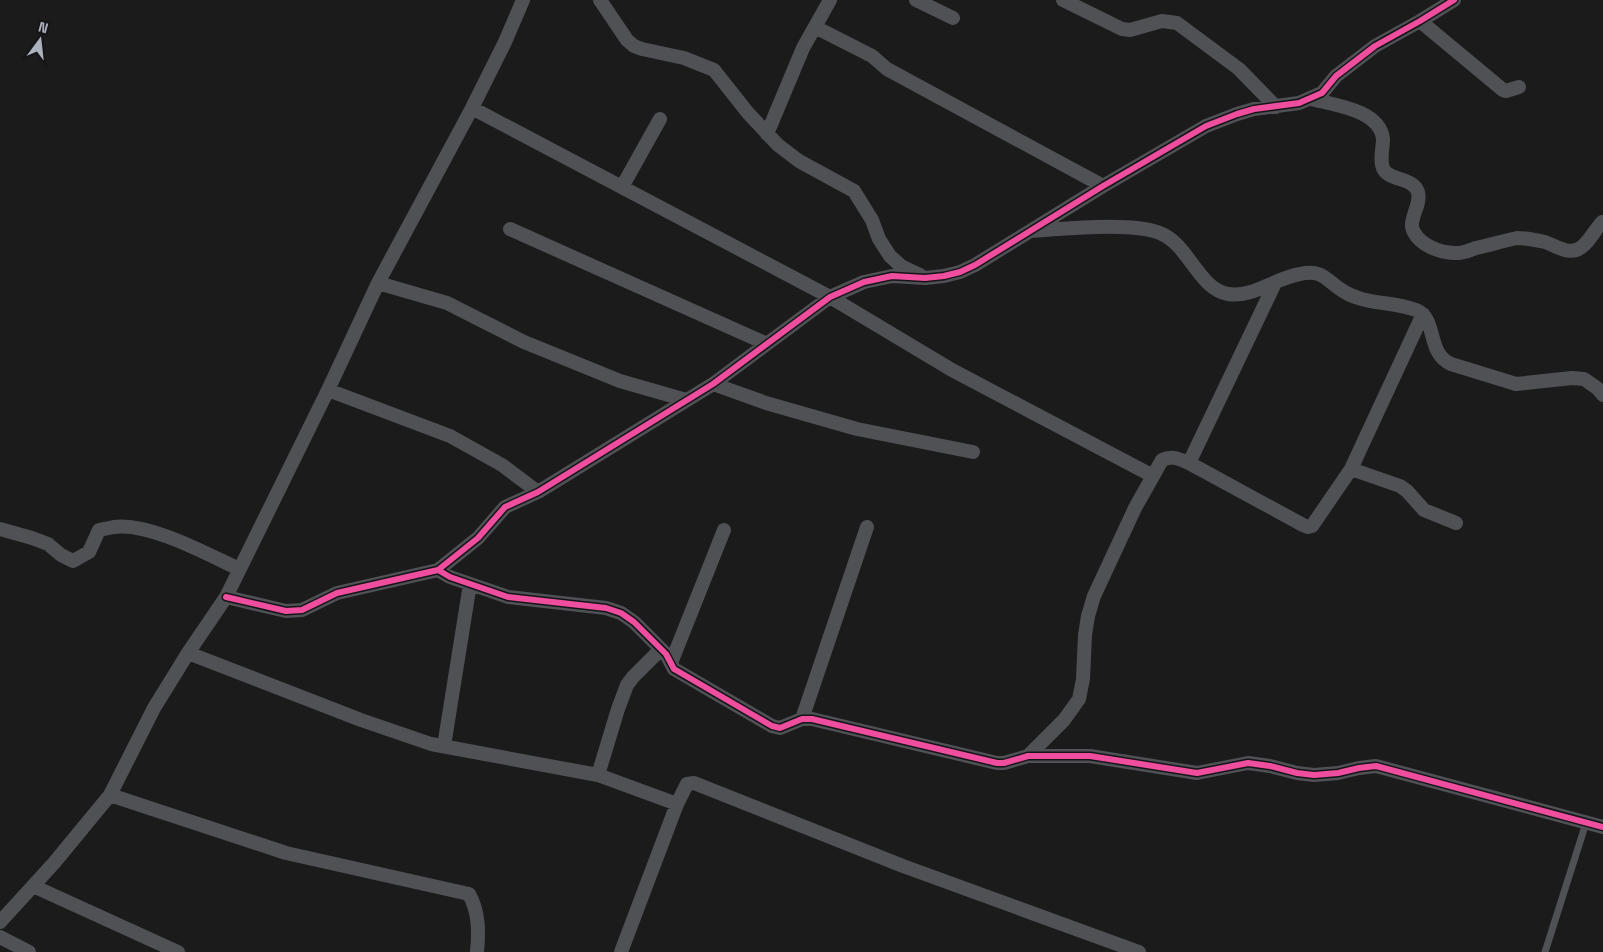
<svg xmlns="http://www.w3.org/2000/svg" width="1603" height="952" font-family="'Space Grotesk',sans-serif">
  <rect width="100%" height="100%" fill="#1b1b1c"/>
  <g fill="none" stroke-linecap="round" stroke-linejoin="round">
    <path stroke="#4f5155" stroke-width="7" d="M1545 952 1586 823"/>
    <path stroke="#4f5155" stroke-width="14" d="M600 0 627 40 634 46 642 49 684 58 714 70 748 113 778 145 799 161 854 191 872 220 879 239 890 256 901 266 920 275
      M916 0 953 18
      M1063 0 1122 29 1130 30 1162 21 1177 23 1239 69 1276 107
      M1420 21 1503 90 1506 91 1519 87
      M815 27 872 56 887 69 1103 186
      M1311 99C1334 105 1380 110 1383 139 1383 148 1379 162 1384 170 1391 181 1414 178 1418 192 1421 204 1411 216 1412 226 1412 230 1416 236 1419 239 1428 248 1445 254 1458 253 1464 253 1470 250 1476 248 1490 245 1503 241 1517 238 1526 238 1536 240 1545 242 1559 247 1572 258 1585 244 1591 238 1596 229 1602 222
      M472 108 830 297 952 370 1153 476
      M767 134 803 48 830 0
      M622 187 660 119
      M510 229 767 344
      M1031 231C1063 229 1135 221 1162 234 1189 246 1199 289 1228 294 1253 298 1275 278 1300 274 1324 269 1326 281 1343 291 1365 305 1392 301 1416 310 1438 319 1426 353 1451 364L1516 384 1572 378 1584 379 1597 388 1603 395
      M378 283 447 303 524 342 620 381 686 400
      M713 384 766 403 857 429 973 452
      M328 390 450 436 502 465 538 492
      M1189 463 1275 283
      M1351 469 1400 486 1407 491 1424 510 1456 523
      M0 529 32 538 48 544 61 555 73 561 89 552 99 530C104 529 109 528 114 527 149 522 207 554 239 569
      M438 570 450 577 508 597 606 608 621 613 634 622 666 654 674 669 772 726 780 728 802 719H812L997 763H1004L1028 756H1090L1197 773 1248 763 1270 766 1297 773 1314 775 1338 773 1359 768 1376 766 1603 827
      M226 597 286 611 302 610 337 593 438 570 478 538 505 507 538 492 713 384 830 297 864 282 892 276 925 278 944 276 960 272 975 265 1103 186 1206 126 1237 114 1254 109 1299 103 1322 93 1336 76 1375 46 1420 21 1454 0
      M188 653 361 720 431 744 598 775 677 804
      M671 663 724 530
      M802 719 867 527
      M444 746 470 584
      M1028 756 1064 720 1079 699 1083 679 1085 635 1088 616 1094 596 1135 508 1162 460C1172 455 1179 459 1189 463L1303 525 1308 527 1312 526 1351 469 1423 314
      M598 775 618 709 627 685 633 677 661 649
      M110 795 286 853 469 894C479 912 479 932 477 952
      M33 886 178 952
      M0 922 54 863 110 795 154 708 188 653 226 597 328 390 378 283 472 108 505 42 523 0
      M0 937 29 952
      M621 952 677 804 687 784 694 783 903 866 1139 952"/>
    <g stroke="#151518" stroke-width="9">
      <path id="cycleway" d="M438 570 450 577 508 597 606 608 621 613 634 622 666 654 674 669 772 726 780 728 802 719H812L997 763H1004L1028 756H1090L1197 773 1248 763 1270 766 1297 773 1314 775 1338 773 1359 768 1376 766 1603 827
        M226 597 286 611 302 610 337 593 438 570 478 538 505 507 538 492 713 384 830 297 864 282 892 276 925 278 944 276 960 272 975 265 1103 186 1206 126 1237 114 1254 109 1299 103 1322 93 1336 76 1375 46 1420 21 1454 0"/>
    </g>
    <use href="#cycleway" stroke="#ef4d9e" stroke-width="6"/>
  </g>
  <g transform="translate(40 40) rotate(15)" stroke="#151518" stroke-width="4" paint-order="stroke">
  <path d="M0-4L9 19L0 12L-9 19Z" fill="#acb2bd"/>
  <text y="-8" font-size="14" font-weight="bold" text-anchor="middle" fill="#acb2bd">N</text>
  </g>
</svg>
